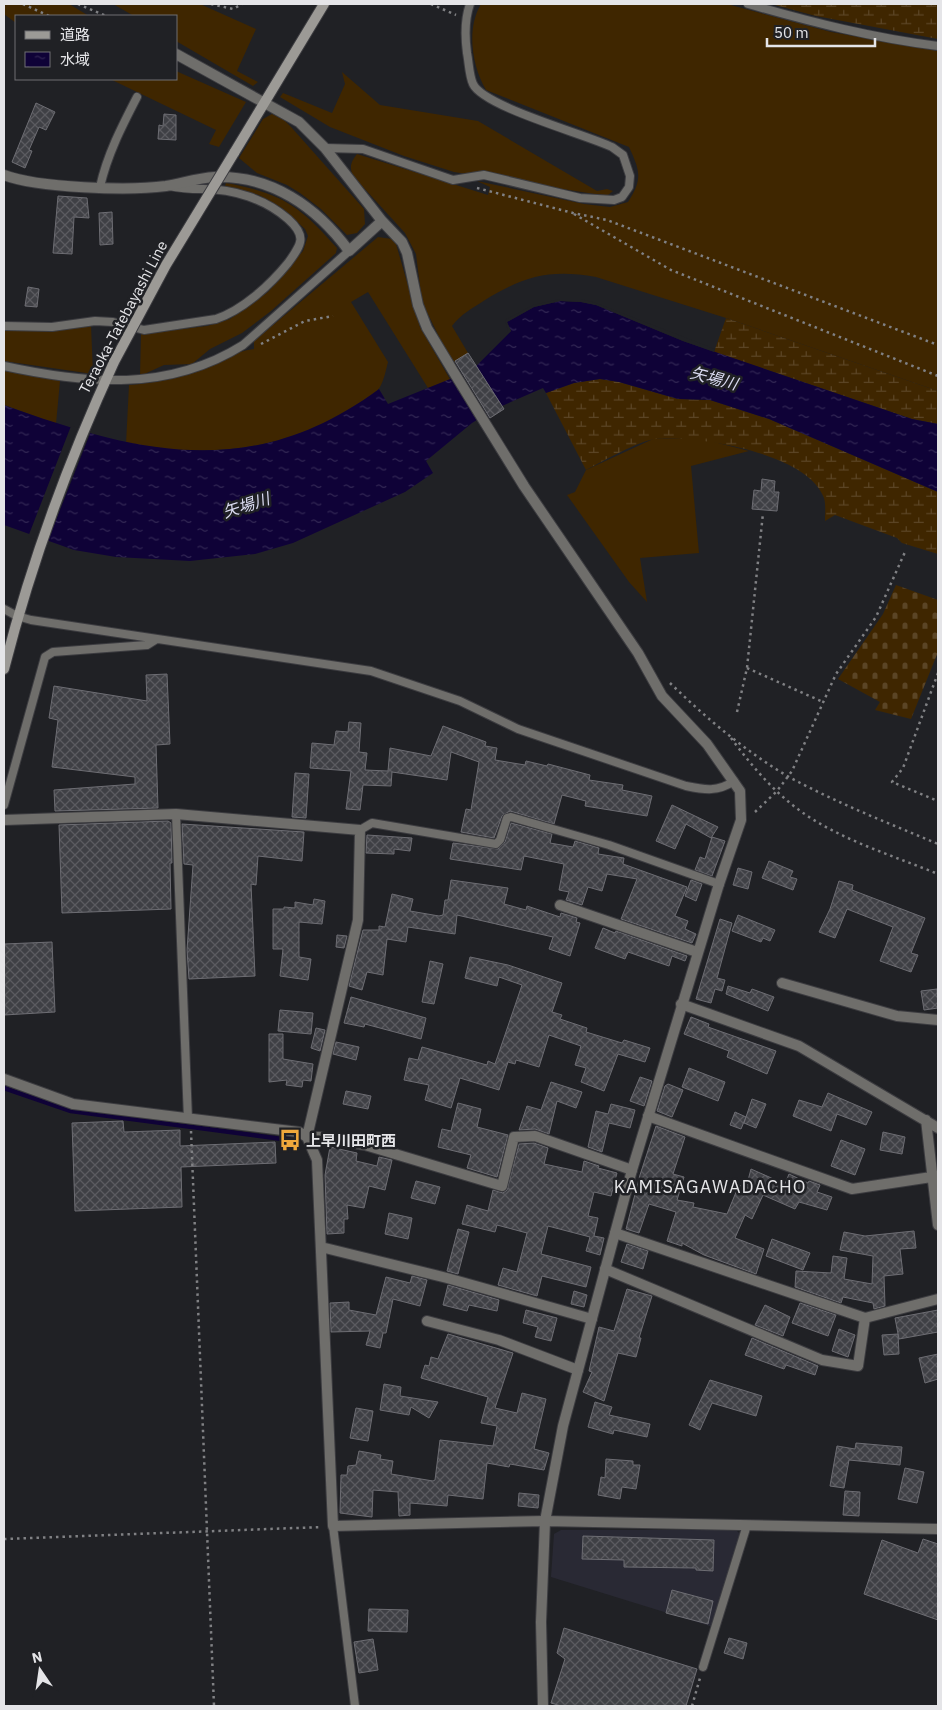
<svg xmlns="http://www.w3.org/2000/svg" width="942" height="1710" font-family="'IBM Plex Sans','Noto Sans JP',sans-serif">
  <defs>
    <pattern id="wetland-marsh" width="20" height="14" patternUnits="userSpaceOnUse" patternTransform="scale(1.25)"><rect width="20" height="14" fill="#3f2600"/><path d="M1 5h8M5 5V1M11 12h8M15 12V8" fill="none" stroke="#5b4525"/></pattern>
    <pattern id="cemetery-stones" width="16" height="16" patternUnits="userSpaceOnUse" patternTransform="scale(1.25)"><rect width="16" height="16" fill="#3f2600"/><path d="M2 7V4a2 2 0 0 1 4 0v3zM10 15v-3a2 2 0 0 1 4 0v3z" fill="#5b4525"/></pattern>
    <pattern id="water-ripples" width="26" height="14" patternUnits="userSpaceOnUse" patternTransform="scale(1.25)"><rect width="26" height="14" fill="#0f0237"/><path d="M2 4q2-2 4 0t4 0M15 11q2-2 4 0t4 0" fill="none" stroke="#322754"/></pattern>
    <pattern id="building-cross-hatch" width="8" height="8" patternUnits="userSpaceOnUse" patternTransform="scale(1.25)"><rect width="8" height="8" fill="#3f4045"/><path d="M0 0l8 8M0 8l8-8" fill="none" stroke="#5b5b60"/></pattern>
  </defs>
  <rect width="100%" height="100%" fill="#202125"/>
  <path fill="#292934" d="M561 1530H736L743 1537 716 1628 551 1577 554 1534Z"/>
  <path fill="#3f2600" d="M4 4H69L89 16H16V23L4 14Z
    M113 4H200L256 29 237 71 258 82 253 86 176 41V16H134Z
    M481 4H727L831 32 938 51V391L726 318 596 277C550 269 524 276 485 300 473 308 461 314 452 326L468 353 452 363 422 302 416 254 405 233 353 176C349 166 351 162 357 154L488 195 490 187 477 181 584 204 610 207 628 202C643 179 640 171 629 147L486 90C472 66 466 29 481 4Z
    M176 71 246 102 219 147 209 144 216 130 110 79H176Z
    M342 72 380 105 478 121 597 191 607 189 613 191 608 195H601L454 172 404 156 330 127 280 97 283 93 332 113 345 84Z
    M272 114 284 120 292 128 364 209 365 224 357 233 347 235 321 209 300 193 287 185 257 173 239 158 263 119Z
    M226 183C282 193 300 206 337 248L336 253 271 311 242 333 210 349 192 364 164 365 140 376 141 334 207 326 230 319 268 292 303 251 308 236 305 229 282 208 259 195 225 186Z
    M378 237 392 239 396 244 420 327 451 381 428 388 368 292 351 302 388 362C386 370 384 380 380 387 375 396 360 402 353 407 282 453 206 457 126 444L129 385C152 383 175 379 197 371 216 364 234 351 254 349V341Z
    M91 325 93 374 4 361V329L32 331Z
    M4 368 60 381 56 424 4 405Z
    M699 438 749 451 691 466 699 553 640 558 647 602 629 582 567 495 575 492 586 470 653 439Z"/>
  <path fill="url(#wetland-marsh)" d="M771 4H938V39L816 16Z
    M726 318 938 391V424L912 419 714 352Z
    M600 379 619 382 678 399 710 400 769 419 938 492V554L902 543 897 538 835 515 825 521C825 514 826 504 824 498 808 453 697 435 656 439 640 440 601 462 586 470L546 393 574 383Z"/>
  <path fill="url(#cemetery-stones)" d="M896 585 938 600V652L911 719 875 710 880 702 838 679 883 614Z"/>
  <path fill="url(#water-ripples)" d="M560 301 581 302 596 305 683 341 912 419 938 424V492L769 419 710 400 678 399 619 382 600 379 574 383 546 393 543 388 502 406 476 366 511 331 507 322 534 307Z
    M460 375 485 415 472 423 426 461 433 473 405 492 293 543 255 554 190 561 116 557 74 550 4 525V405C140 454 253 482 379 389L388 404Z"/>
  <path fill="#202125" d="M560 299H581L596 303 715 349 714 352 683 341 596 305 581 302 560 301 534 307 507 322 511 331 476 366 475 364 508 331 505 320 533 305Z
    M71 426 91 431 47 543 28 537Z"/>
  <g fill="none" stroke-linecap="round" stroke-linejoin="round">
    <path stroke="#0f0237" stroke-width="4.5" d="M4 1088 71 1111 297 1141"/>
  </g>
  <path fill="url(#building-cross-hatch)" stroke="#6d6d73" d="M36 103 55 112 46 130 39 127 29 150 32 151 25 168 12 162Z
    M164 114 176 115V140L158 139 159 125 163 126Z
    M58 196 87 198 89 218 74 217 72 254 53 253Z
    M112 212 113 244 100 245 99 213Z
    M28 287 39 289 37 307 25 306Z
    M468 353 504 409 490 418 455 361Z
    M762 479 775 481 774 492H779L777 511 752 509 754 490 761 491Z
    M167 674 170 744 156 745 158 808 55 811 54 790 135 784V777L52 767 58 720 49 718 54 686 147 701 146 675Z
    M349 722 361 723 359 752 367 753 365 770 388 771 390 748 431 756 443 726 486 742 485 746 497 748 495 760 525 765 526 761 547 766 548 764 590 775 589 780 623 785 622 790 652 796 647 816 585 806 586 801 562 795 554 824 510 811 502 816 494 838 461 832 466 809 471 810 479 762 451 752 447 780 392 772 391 786 363 785 360 810 346 809 351 771 310 768 312 743 334 745 336 731 348 732Z
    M295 773 309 774 306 818 292 817Z
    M672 805 718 827 711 838 686 824 675 849 656 841Z
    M168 821 171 823 172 863H170L171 909 62 913 59 825Z
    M511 823 552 834 550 843 573 847 575 841 599 848 598 854 624 858 623 864 687 887 675 916 688 921 685 929 696 934 692 943 621 919 637 879 607 874 602 891 588 887 582 905 566 900 569 892 559 890 564 864 524 856 521 870 450 859 453 843 498 849 505 842Z
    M182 824 304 832 302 861 258 856 256 885 251 884 255 976 189 979 187 950 193 865 184 864Z
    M367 835 412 838 410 851 394 849V854L366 853Z
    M712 837 725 841 712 876 695 870 700 857 705 859Z
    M769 861 793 871 790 877 797 879 793 890 762 878Z
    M738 868 752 872 748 889 733 885Z
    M451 880 508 888 504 904 526 910 527 906 560 917 561 913 577 918 576 922 580 923 570 956 549 949 553 937 457 915 455 934 408 927 406 942 387 939 383 975 367 972 362 990 349 986 363 930H379V926L385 927 392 894 413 899 410 911 439 916 443 915 445 900H448Z
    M691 880 702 884 696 901 685 896Z
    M839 881 853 885 852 890 925 918 911 953 918 955 911 972 880 961 893 927 847 909 835 938 819 932 830 909Z
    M314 899 325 901 322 924 299 922V957L311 959 308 980 280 976 283 949H273V909H284V907L295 908V902L313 905Z
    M738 915 775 930 770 941 763 938 761 942 732 931Z
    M720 919 732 923 717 978 725 980 722 991 715 989 711 1003 696 999Z
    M603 928 615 933 616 931 687 956 685 961 672 956 669 966 628 952 625 959 595 948Z
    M337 935 347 936 344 948 336 947Z
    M52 942 55 1012 4 1015V944Z
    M470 957 508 965 562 983 552 1012 562 1015 560 1019 587 1028 586 1032 622 1043 624 1040 650 1048 645 1062 618 1054 604 1091 581 1082 586 1068 575 1065 581 1046 549 1035 539 1067 516 1060 515 1064 508 1062 499 1090 460 1078 451 1108 425 1100 429 1085 404 1080 409 1058 418 1060 422 1047 487 1065 488 1061 495 1064 522 985 499 977 497 986 465 978Z
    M430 961 443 964 434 1004 422 1002Z
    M728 986 750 993 752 989 774 997 768 1011 726 994Z
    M937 989 938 1008 924 1010 921 991Z
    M351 997 426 1018 421 1039 365 1024 364 1027 344 1023Z
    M280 1010 313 1013 311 1034 278 1031Z
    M691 1017 709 1024 708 1027 776 1051 767 1074 727 1057 729 1051 684 1034Z
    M316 1028 325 1030 320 1051 311 1048Z
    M269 1034H283V1059L313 1064 311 1081 303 1080 302 1087 286 1085 287 1080 269 1082Z
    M336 1042 359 1047 356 1060 333 1054Z
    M689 1068 725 1082 718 1101 682 1087Z
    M640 1077 652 1081 644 1106 630 1101Z
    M551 1082 582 1092 576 1108 557 1101 549 1134 535 1129 519 1130 527 1106 541 1110Z
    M668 1084 683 1090 672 1117 657 1111 665 1086Z
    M346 1091 371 1096 368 1109 343 1104Z
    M828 1093 872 1112 866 1125 837 1114 831 1131 793 1116 799 1100 822 1107Z
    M752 1099 766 1104 756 1128 744 1123Z
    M458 1103 481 1109 477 1127 508 1135 497 1177 467 1168 471 1155 438 1147 442 1129 451 1131Z
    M611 1104 635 1110 630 1128 609 1123 602 1152 588 1147 596 1111 608 1114Z
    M735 1112 746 1117 741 1129 730 1125Z
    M123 1121 124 1132 180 1130V1146L275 1142 276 1163 181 1167 182 1207 75 1211 72 1123Z
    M656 1126 685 1137 673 1174 684 1177 677 1200 694 1203 693 1207 727 1214 739 1185 746 1188 751 1169 785 1184 789 1174 808 1183 809 1181 820 1185 817 1192 832 1197 827 1210 799 1202 795 1209 763 1195 752 1219 745 1215 735 1238 764 1249 756 1274 704 1255 682 1243V1246L667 1241 676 1212 649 1204 639 1233 626 1229 640 1175Z
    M883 1132 905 1137 902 1154 880 1150Z
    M841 1140 865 1149 855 1175 831 1166Z
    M534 1143 548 1148 544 1164 582 1172 584 1161 599 1166 598 1168 617 1173 611 1196 594 1192 588 1216 598 1218 594 1236 604 1238 600 1255 586 1251 590 1237 548 1226 541 1254 591 1267 586 1287 542 1276 537 1296 498 1285 503 1268 517 1272 527 1233 497 1225 495 1232 462 1224 467 1205 488 1211 493 1190 503 1193 507 1190 519 1144Z
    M330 1147 357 1153 356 1161 377 1166 379 1157 392 1160 385 1190 369 1186 364 1208 347 1205 348 1219H344V1233L327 1234 325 1175Z
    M416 1181 440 1187 435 1204 411 1198Z
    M389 1213 412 1218 408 1239 385 1234Z
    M458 1229 469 1232 458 1274 447 1271Z
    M914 1231 916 1248 900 1249 903 1274 884 1276 885 1306 874 1309 873 1303 843 1297 841 1303 795 1287 796 1271 831 1273 833 1256 847 1258 844 1279 872 1284 873 1256 840 1250 844 1232 865 1236Z
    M772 1239 810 1253 803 1270 766 1256Z
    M627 1244 648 1251 643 1269 621 1262Z
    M412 1276 427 1280 420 1306 393 1299 386 1333H383L380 1348 366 1345 370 1331 331 1332 330 1303 349 1302V1310L376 1315 386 1277 410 1283Z
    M448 1285 499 1300 497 1311 469 1305 467 1311 443 1305Z
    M627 1289 652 1296 639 1338H641L636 1357 618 1353 604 1401 583 1392 592 1372 589 1371 599 1327 614 1331Z
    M574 1291 587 1295 584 1307 571 1304Z
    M800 1303 836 1315 828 1336 792 1323Z
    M765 1305 790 1317 783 1336 755 1325Z
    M526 1310 557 1318 551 1341 535 1337 538 1327 523 1323Z
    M938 1310V1332L899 1339 895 1318Z
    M839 1329 855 1335 848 1357 832 1351Z
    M448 1334 513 1353 495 1408 517 1413 522 1393 546 1399 534 1449 549 1453 544 1470 510 1464 509 1467 487 1463 483 1499 448 1495 447 1506 410 1503V1515L399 1516 398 1492 373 1490 372 1517 340 1513 341 1475H347L348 1466 356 1465 359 1451 381 1455 380 1459 393 1461 391 1474 433 1481 435 1480 440 1440 493 1446 497 1426 481 1423 488 1397 421 1378 425 1365 429 1366 431 1357 438 1359Z
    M898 1334 899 1354 884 1355 882 1335Z
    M752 1338 818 1366 815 1375 786 1365 784 1369 745 1355Z
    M938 1354V1379L925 1383 919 1358Z
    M710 1380 762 1396 756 1416 712 1403 700 1430 689 1425Z
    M384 1384 401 1387 400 1396 438 1402 429 1418 411 1407 409 1415 380 1410Z
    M595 1402 612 1407 609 1415 650 1424 647 1437 614 1430 613 1434 588 1427Z
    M356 1408 373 1411 368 1441 350 1438Z
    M856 1443 902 1447 900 1465 849 1460 844 1488 830 1486 837 1446 855 1449Z
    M606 1459 633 1461V1465H640L636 1489 622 1487 620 1499 598 1495 601 1477 605 1478Z
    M905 1468 924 1472 917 1503 898 1499Z
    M845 1491 860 1492 859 1516 843 1515Z
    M519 1493 539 1495 538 1508 518 1506Z
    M583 1536 714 1540 713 1571 696 1570V1568L624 1567V1560L582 1559Z
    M923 1539 938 1544V1620L864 1594 882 1540 918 1553Z
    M672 1590 713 1601 708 1624 666 1613Z
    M369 1609 408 1610 407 1632 368 1631Z
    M564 1628 697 1669 686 1706H561L551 1703 565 1659 557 1653Z
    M729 1638 747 1643 743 1659 724 1653Z
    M373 1639 378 1670 359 1673 354 1642Z"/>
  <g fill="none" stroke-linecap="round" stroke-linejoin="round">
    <g stroke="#3c3c40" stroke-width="10">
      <path id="service" d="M748 4C811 22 873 38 938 46
        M325 148 363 149 453 180 484 175 580 198 614 200 622 197 629 187 630 176 623 155 612 147C585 134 484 107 473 84 469 75 469 63 467 53 465 38 465 18 470 4
        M100 187C107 155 122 126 137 97
        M4 326 52 327 95 321 113 322 144 330 216 319C243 310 270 285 288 263 302 244 307 236 288 219 265 199 234 189 203 189 190 189 182 189 169 186
        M4 366C87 384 168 392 243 345L349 251
        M4 609 17 616 31 620 371 671 460 701 518 729 686 786C705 790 718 792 734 781
        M4 805 45 657 53 652 147 645 155 640
        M176 814 188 1119
        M360 830 372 823 496 844 500 840 507 818 511 817 609 845 719 884
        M333 1526 355 1706
        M703 1667 747 1525"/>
    </g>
    <g stroke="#3c3c40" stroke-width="12">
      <path id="minor" d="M176 54 299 122 325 148 382 221 402 242 407 253 418 305 427 328 453 371 524 486 638 653 662 696 707 744 740 791 741 820 719 884
        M4 175C38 188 129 191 166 186 183 183 198 178 215 177 271 175 317 207 349 251L382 221
        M4 820 176 814 360 830 358 920 307 1137H319L365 1145 502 1186 514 1137 535 1136 632 1170
        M560 905 697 952
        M782 983 897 1016 938 1020
        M681 1004 799 1046 938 1128
        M4 1079 73 1104 299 1132 307 1137 317 1160 333 1526 545 1521 938 1529
        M648 1116 852 1189 938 1176
        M926 1120 938 1225
        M615 1233 865 1318 938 1299
        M321 1247 447 1278 592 1319
        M605 1269 822 1360 858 1366 865 1318
        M427 1321 499 1340 578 1370"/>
    </g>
    <g stroke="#3c3c40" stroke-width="12">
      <path id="tertiary" d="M543 1706 541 1622 545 1521 563 1426 632 1170 719 884"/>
    </g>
    <g stroke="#3c3c40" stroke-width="12">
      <path id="secondary" d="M234 153 324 4
        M4 669C31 563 68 462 114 362"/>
    </g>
    <path stroke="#808184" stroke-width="2.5" stroke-dasharray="2.5 4" stroke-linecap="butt" d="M23 4 49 16
      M78 4 106 16
      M211 4 233 9 242 4
      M431 4 456 15
      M477 188 573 213 607 220 938 345
      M574 214 671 270 938 376
      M261 344 305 321 333 316
      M747 668 823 702
      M938 673 903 768 892 782 938 801
      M670 683C706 718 745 751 789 777 837 803 888 823 938 844
      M737 712 747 668 763 513
      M731 738C751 765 772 790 799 810 838 839 894 856 938 874
      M755 812 777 791 792 771 836 674 876 617 905 552
      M191 1131 214 1706
      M4 1539 322 1527
      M692 1706 700 1678"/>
    <use href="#service" stroke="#6f6e6b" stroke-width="8"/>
    <use href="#minor" stroke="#6f6e6b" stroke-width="10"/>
    <use href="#tertiary" stroke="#6f6e6b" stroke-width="10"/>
    <use href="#secondary" stroke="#9c9a96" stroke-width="10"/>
    <g stroke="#3c3c40" stroke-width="12" stroke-linecap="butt">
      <path id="secondary-bridge" d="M114 362 166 265 234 153"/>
    </g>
    <use href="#secondary-bridge" stroke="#9c9a96" stroke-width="10"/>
  </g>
  <defs>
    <g id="bus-bare" transform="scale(1.725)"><path d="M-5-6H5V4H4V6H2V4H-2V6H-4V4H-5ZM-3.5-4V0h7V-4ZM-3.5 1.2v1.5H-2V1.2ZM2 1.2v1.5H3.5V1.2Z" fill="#eea83c" stroke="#202125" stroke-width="2.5" paint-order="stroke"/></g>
  </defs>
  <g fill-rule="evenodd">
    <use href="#bus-bare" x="290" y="1140"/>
  </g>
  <g text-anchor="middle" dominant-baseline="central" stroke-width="5" stroke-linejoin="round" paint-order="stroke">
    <g font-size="15" fill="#e5e5e8" stroke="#202125">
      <text transform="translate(123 317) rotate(-62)">Teraoka-Tatebayashi Line</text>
    </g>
    <g font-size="15" font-weight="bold" fill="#e5e5e8" stroke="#202125" text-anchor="start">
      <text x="306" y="1140">上早川田町西</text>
    </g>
    <g font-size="16" font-style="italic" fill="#dbdcf2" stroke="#202125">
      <text transform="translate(714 378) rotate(15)">矢場川</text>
      <text transform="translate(246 505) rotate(-18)">矢場川</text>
    </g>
    <g font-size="18" letter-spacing="1" fill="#e5e5e8" stroke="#202125">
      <text x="710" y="1186">KAMISAGAWADACHO</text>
    </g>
  </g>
  <rect width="942" height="1710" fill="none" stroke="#e5e5e8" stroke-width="10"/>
  <rect x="15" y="15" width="162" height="65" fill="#202125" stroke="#6f6f73"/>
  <rect x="25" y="31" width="25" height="8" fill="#9c9a96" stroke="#6f6f73"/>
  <text x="60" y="40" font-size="15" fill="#e5e5e8">道路</text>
  <rect x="25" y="52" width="25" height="15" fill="url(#water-ripples)" stroke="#6f6f73"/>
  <text x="60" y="65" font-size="15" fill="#e5e5e8">水域</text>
  <g transform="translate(40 1670) rotate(347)" stroke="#202125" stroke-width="4" paint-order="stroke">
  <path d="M0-4L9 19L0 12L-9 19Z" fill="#e5e5e8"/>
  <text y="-8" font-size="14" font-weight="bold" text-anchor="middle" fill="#e5e5e8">N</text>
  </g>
  <path d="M767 38v8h108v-8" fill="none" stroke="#e5e5e8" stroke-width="2.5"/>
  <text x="774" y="38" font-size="15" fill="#e5e5e8" stroke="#202125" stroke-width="4" paint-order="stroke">50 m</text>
</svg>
